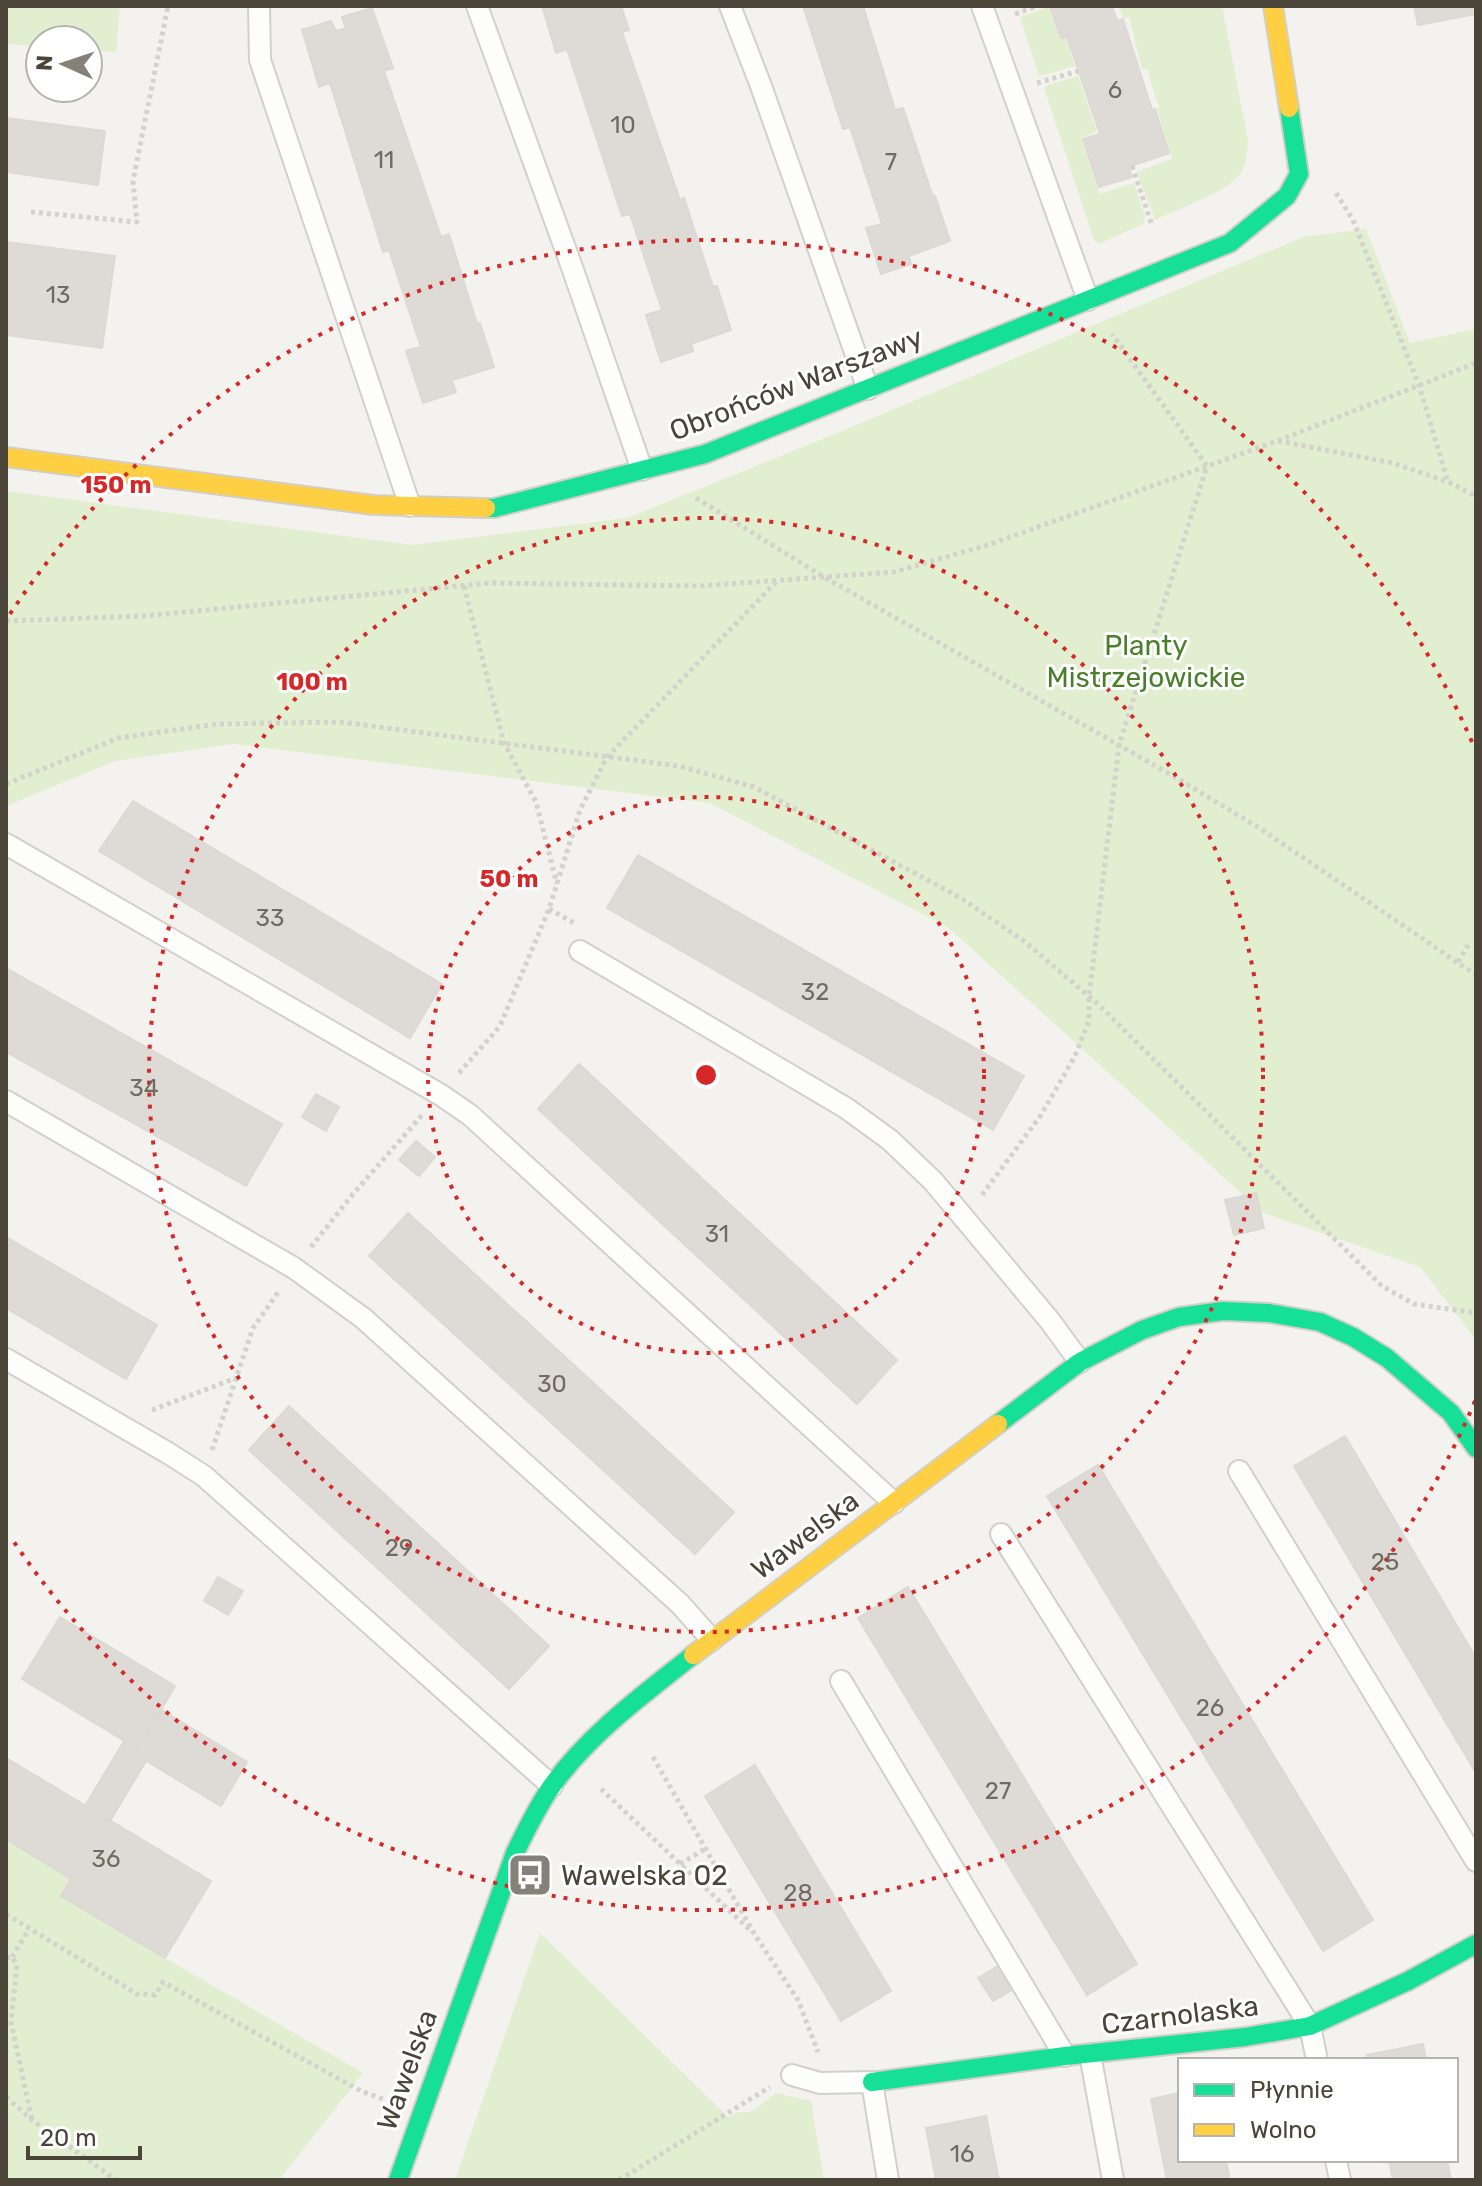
<svg xmlns="http://www.w3.org/2000/svg" width="1482" height="2186" font-family="Rubik,sans-serif">
  <rect width="100%" height="100%" fill="#f4f2ee"/>
  <path fill="#e1eecf" d="M6 6H120L116 52 88 50V40H40V46L6 44Z
    M1119 6H1222L1248 140C1247 151 1247 161 1242 171 1233 190 1175 210 1155 220L1137 172 1172 159 1157 109 1159 107 1147 69 1142 70 1129 17 1123 18Z
    M1049 7 1060 39 1066 38 1075 66 1039 76 1020 17Z
    M1078 76 1097 131 1081 138 1100 194 1134 183 1145 217 1143 224 1099 244 1094 240 1044 88 1047 85Z
    M1366 229 1410 343 1476 329V1340L1420 1267 1263 1213 949 928 710 803 233 744 115 761 6 806V491L412 545 627 518 830 436 1303 237Z
    M6 1758 211 1881 165 1958 363 2073 279 2180H6Z
    M540 1933 728 2117 738 2112H751L776 2093 811 2101 824 2180H455Z"/>
  <path fill="#dedbd6" stroke="#dcd9d4" stroke-width="2" d="M542 6H621L629 30 622 32 680 200 684 198 713 287 717 286 731 330 691 344 693 351 661 362 646 315 662 310 630 214 622 216 567 49 556 53Z
    M803 6H863L895 110 903 108 933 197 935 196 950 241 909 256 911 264 881 274 866 228 882 224 850 127 843 129Z
    M1050 6H1112L1117 21 1123 19 1152 110 1155 109 1169 153 1128 167 1132 177 1099 187 1083 139 1100 134 1067 37 1061 38Z
    M1414 6H1476V14L1418 25Z
    M372 8 393 68 384 71 441 237 449 234 477 324 480 323 494 367 452 380 456 392 423 403 406 351 421 347 389 250 383 252 330 83 319 87 302 30 331 21 336 31 346 28 342 17Z
    M6 118 105 131 98 185 6 172Z
    M6 242 115 256 102 348 6 335Z
    M133 801 442 984 410 1038 99 851Z
    M638 855 1024 1076 993 1130 607 908Z
    M6 968 282 1124 246 1186 6 1052Z
    M579 1064 897 1360 857 1404 538 1109Z
    M316 1094 339 1107 326 1131 302 1117Z
    M416 1141 435 1157 419 1176 399 1160Z
    M1256 1193 1264 1228 1234 1235 1225 1200Z
    M408 1213 734 1512 695 1554 369 1256Z
    M6 1237 157 1325 126 1379 6 1308Z
    M289 1406 549 1646 509 1689 249 1450Z
    M1345 1436 1476 1658V1773L1294 1466Z
    M1098 1465 1373 1920 1323 1951 1047 1496Z
    M218 1577 243 1591 228 1615 204 1601Z
    M908 1587 1137 1964 1087 1995 858 1618Z
    M60 1617 175 1686 138 1749 22 1679Z
    M162 1710 247 1762 221 1806 135 1754Z
    M124 1741 138 1749 135 1754 146 1761 110 1821 85 1806Z
    M6 1758 211 1881 165 1958 61 1896 71 1879 6 1839Z
    M755 1765 891 1991 841 2021 705 1796Z
    M1003 1963 1017 1987 993 2001 978 1978Z
    M1423 2044 1426 2060H1368L1367 2055Z
    M1180 2093V2160H1226L1230 2180H1167L1151 2099Z
    M986 2116 999 2180H936L926 2128Z
    M1389 2160H1447L1451 2180H1393Z"/>
  <g fill="none" stroke-linecap="round" stroke-linejoin="round">
    <g stroke="#d2d0cb" stroke-width="24">
      <path id="lane" d="M259 6 260 60 410 506
        M477 6 573 270 642 470
        M730 6 761 86 868 389
        M982 6 1088 300
        M6 844 441 1095 470 1115 894 1503
        M580 951 846 1108 890 1140 933 1181 1050 1321 1080 1362
        M6 1101 294 1268 363 1318 680 1604 712 1640
        M6 1359 168 1453 204 1476 552 1786
        M1239 1471 1476 1861
        M1001 1534 1310 2026 1317 2060
        M841 1681 1065 2056
        M1090 2054 1113 2180
        M792 2075 820 2083 872 2082 888 2180
        M1336 2160 1340 2180"/>
    </g>
    <g stroke="#d3cfc5" stroke-width="22">
      <path id="fast" d="M486 508H494L705 454 1230 243 1287 196 1299 174 1289 108
        M998 1424 1080 1362 1142 1330 1179 1317 1223 1311 1269 1313 1320 1322 1353 1337 1387 1358 1451 1413 1476 1448
        M872 2082 1065 2056 1245 2037 1310 2026 1408 1981 1476 1944
        M398 2180 515 1853C526 1830 537 1808 551 1787 589 1734 643 1695 693 1655"/>
    </g>
    <g stroke="#d3cfc5" stroke-width="22">
      <path id="slow" d="M1273 6 1289 108
        M6 457 373 505 486 508
        M693 1655 998 1424"/>
    </g>
    <path stroke="#d3d2cc" stroke-width="5" stroke-dasharray="4 4" stroke-linecap="butt" d="M1015 14 1037 6
      M1037 83 1078 71
      M1132 166 1152 225
      M1336 193 1353 220 1419 385 1448 482
      M31 212 137 222 133 181 168 6
      M1278 441 1393 463 1448 482 1476 496
      M696 498 824 577 1175 777 1261 829 1476 975
      M464 586 504 743 536 802 557 884
      M6 621 143 616 490 583 700 586 894 572 988 545 1277 441 1476 363
      M6 784 118 738 217 724 340 722 679 766 754 787 961 898 1024 941 1099 1005 1382 1286 1414 1304 1476 1313
      M549 909 576 924
      M1458 962 1470 942
      M459 1073 500 1026 549 909 580 810 607 757 777 581
      M982 1195 1041 1115 1074 1058 1089 1021V997L1119 745 1207 466 1112 334
      M311 1247 353 1194 423 1114
      M152 1410 236 1378
      M212 1450 253 1328 279 1291
      M653 1757 755 1935 798 2000 818 2052
      M601 1789 751 1931
      M680 1864 705 1849
      M6 1914 137 1994 155 1995 163 1982 361 2091 383 2099
      M12 1957 29 1929
      M6 1958 12 1957 17 1965 11 2022 32 2120
      M6 2097 32 2120 116 2180
      M619 2180 770 2087"/>
    <use href="#lane" stroke="#fdfdfc" stroke-width="20"/>
    <use href="#fast" stroke="#16e098" stroke-width="18"/>
    <use href="#slow" stroke="#ffcf43" stroke-width="18"/>
  </g>
  <g fill="none" stroke="#d62828" stroke-width="4" stroke-dasharray="4 8">
    <circle cx="706" cy="1075" r="278"/>
    <circle cx="706" cy="1075" r="557"/>
    <path d="M1475 1401A835 835 0 0 1 10 1536M10 614A835 835 0 0 1 1475 749"/>
  </g>
  <defs>
    <g id="bus-square" transform="scale(2.3)"><rect x="-9" y="-9" width="18" height="18" rx="4" fill="#868178" stroke="#fff"/><path d="M-5-6H5V4H4V6H2V4H-2V6H-4V4H-5ZM-3.5-4V0h7V-4ZM-3.5 1.2v1.5H-2V1.2ZM2 1.2v1.5H3.5V1.2Z" fill="#fff"/></g>
  </defs>
  <g fill-rule="evenodd">
    <use href="#bus-square" x="530" y="1875"/>
  </g>
  <g text-anchor="middle" dominant-baseline="central" stroke-width="6" stroke-linejoin="round" paint-order="stroke">
    <g font-size="24" fill="#706a61">
      <text x="1115" y="90">6</text>
      <text x="623" y="125">10</text>
      <text x="384" y="160">11</text>
      <text x="891" y="162">7</text>
      <text x="58" y="295">13</text>
      <text x="270" y="918">33</text>
      <text x="815" y="992">32</text>
      <text x="144" y="1088">34</text>
      <text x="717" y="1234">31</text>
      <text x="552" y="1384">30</text>
      <text x="399" y="1548">29</text>
      <text x="1385" y="1562">25</text>
      <text x="1210" y="1708">26</text>
      <text x="998" y="1791">27</text>
      <text x="106" y="1859">36</text>
      <text x="798" y="1893">28</text>
      <text x="962" y="2154">16</text>
    </g>
    <g font-size="28" fill="#4b4439" stroke="#fff">
      <text transform="translate(796 384) rotate(-21)">Obrońców Warszawy</text>
      <text transform="translate(805 1535) rotate(-37)">Wawelska</text>
      <text transform="translate(1180 2015) rotate(-7)">Czarnolaska</text>
      <text transform="translate(407 2070) rotate(-70)">Wawelska</text>
    </g>
    <g font-size="28" fill="#4a7f2a" stroke="#fff">
      <text x="1146" y="645">Planty<tspan x="1146" dy="32">Mistrzejowickie</tspan></text>
    </g>
    <g font-size="28" fill="#4b4439" stroke="#fff" text-anchor="start">
      <text x="561" y="1875">Wawelska 02</text>
    </g>
  </g>
  <circle cx="706" cy="1075" r="12" fill="#d62828" stroke="#fff" stroke-width="4"/>
  <g font-size="24" text-anchor="middle" font-weight="bold" fill="#d62828" stroke="#fff" stroke-width="6" stroke-linejoin="round" paint-order="stroke">
    <text x="116" y="493">150 m</text>
    <text x="312" y="690">100 m</text>
    <text x="509" y="887">50 m</text>
  </g>
  <rect width="1482" height="2186" fill="none" stroke="#4b4439" stroke-width="16"/>
  <rect x="1178" y="2058" width="280" height="104" fill="#ffffff" stroke="#b7b4b0" stroke-width="2"/>
  <rect x="1194" y="2084" width="40" height="12" fill="#16e098" stroke="#b7b4b0" stroke-width="2"/>
  <text x="1250" y="2098" font-size="24" fill="#4b4439">Płynnie</text>
  <rect x="1194" y="2124" width="40" height="12" fill="#ffcf43" stroke="#b7b4b0" stroke-width="2"/>
  <text x="1250" y="2138" font-size="24" fill="#4b4439">Wolno</text>
  <g transform="translate(64 64) rotate(273)"><circle r="38" fill="#ffffff" stroke="#b7b4b0" stroke-width="2"/>
  <path d="M0-6L14 30L0 20L-14 30Z" fill="#868178"/>
  <text y="-12" font-size="22" font-weight="bold" text-anchor="middle" fill="#4b4439">N</text>
  </g>
  <path d="M28 2146v12h112v-12" fill="none" stroke="#4b4439" stroke-width="4"/>
  <text x="40" y="2146" font-size="24" fill="#4b4439" stroke="#ffffff" stroke-width="6" paint-order="stroke">20 m</text>
</svg>
